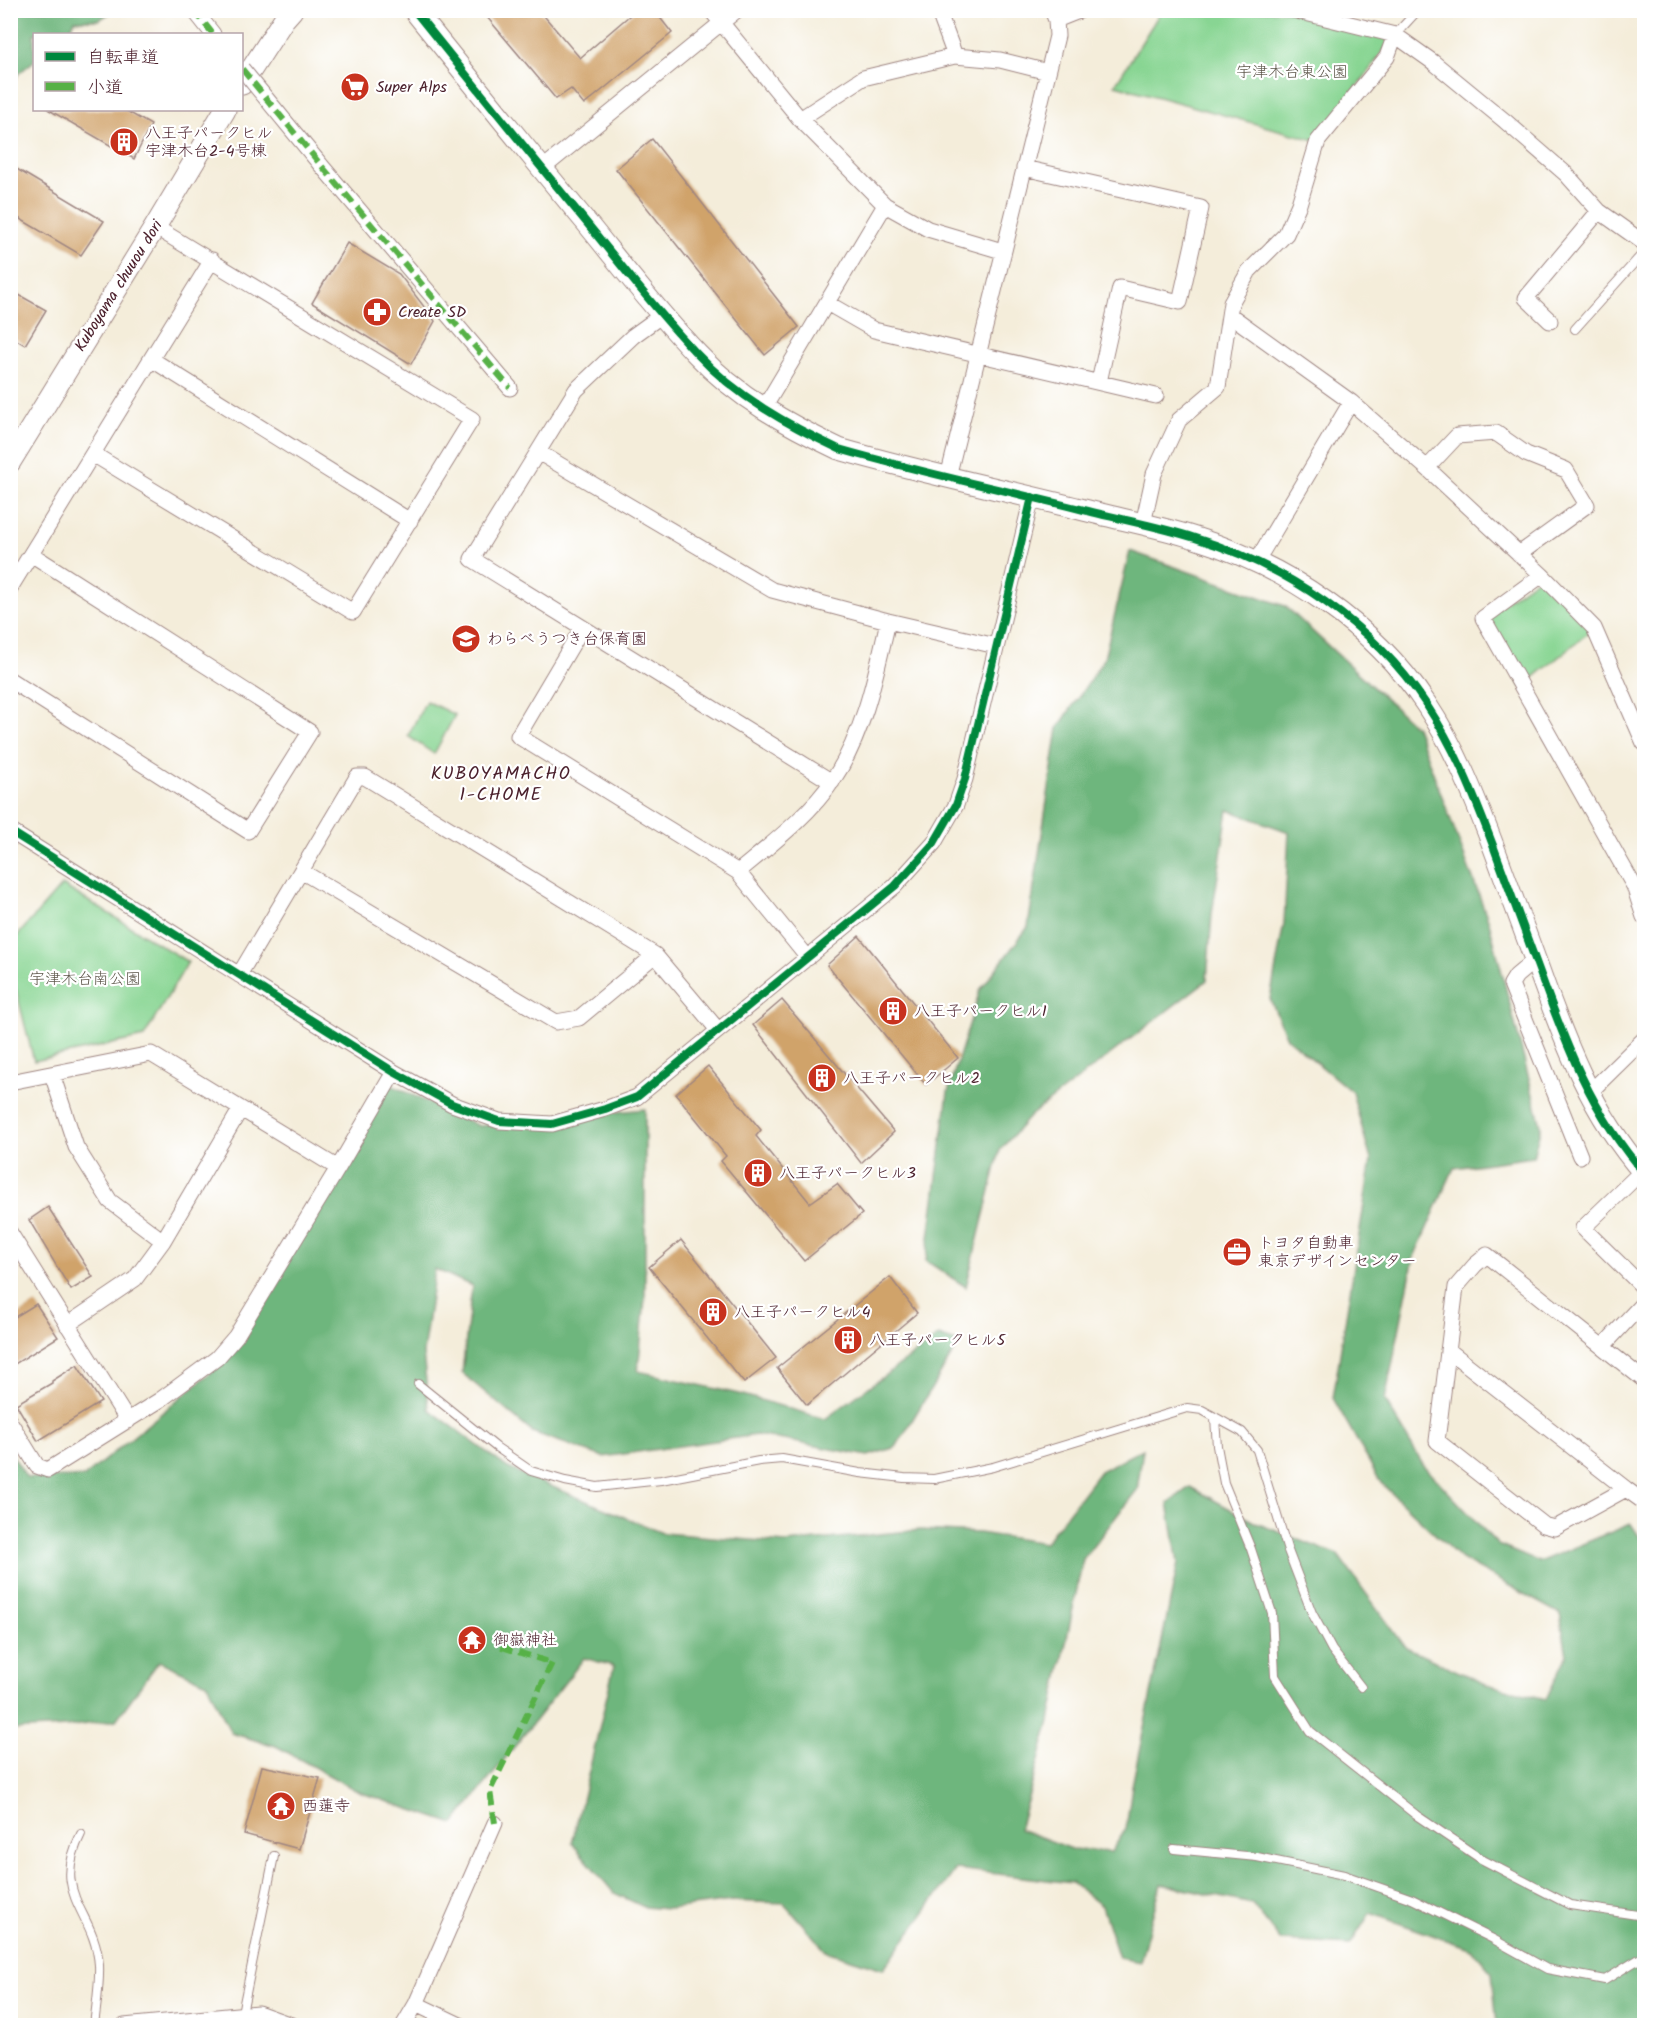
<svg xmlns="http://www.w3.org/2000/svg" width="1655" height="2036" viewBox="0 0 1655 2036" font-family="Kalam,'Klee One',sans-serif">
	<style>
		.green { fill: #88d593; stroke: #697a5f; stroke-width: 1.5 }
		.forest { fill: #6eb67d; stroke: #5c6a54; stroke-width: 1.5 }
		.building { fill: #d0a36b }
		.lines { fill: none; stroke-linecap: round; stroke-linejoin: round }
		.lane-casing { stroke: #9f8682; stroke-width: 10 }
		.street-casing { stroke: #9f8682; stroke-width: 17 }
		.secondary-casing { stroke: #9f8682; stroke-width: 23 }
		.lane { stroke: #fff; stroke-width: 8 }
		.street { stroke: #fff; stroke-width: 15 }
		.secondary { stroke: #fff; stroke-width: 21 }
		.street-bridge-casing { stroke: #9f8682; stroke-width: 17; stroke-linecap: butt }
		.street-bridge { stroke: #fff; stroke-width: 15 }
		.quiet { stroke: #57b146; stroke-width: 6; stroke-dasharray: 12 6; stroke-linecap: butt }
		.cycleway-casing { stroke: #fff; stroke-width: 11 }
		.cycleway { stroke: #00873e; stroke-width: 8 }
		.labels { text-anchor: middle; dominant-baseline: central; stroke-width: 4.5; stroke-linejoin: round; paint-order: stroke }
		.park-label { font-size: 16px; fill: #5d564a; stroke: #fff }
		.poi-label { font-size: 16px; fill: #4a1f2b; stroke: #fff; text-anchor: start }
		.street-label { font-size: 16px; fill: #4a1f2b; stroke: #fff }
		.neighbourhood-label { font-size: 18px; letter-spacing: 1.5px; fill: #4a1f2b; stroke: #fff }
	</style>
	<rect width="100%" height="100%" fill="#fff"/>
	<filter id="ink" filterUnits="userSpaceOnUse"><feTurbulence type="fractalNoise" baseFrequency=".0167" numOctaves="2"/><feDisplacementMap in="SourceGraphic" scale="12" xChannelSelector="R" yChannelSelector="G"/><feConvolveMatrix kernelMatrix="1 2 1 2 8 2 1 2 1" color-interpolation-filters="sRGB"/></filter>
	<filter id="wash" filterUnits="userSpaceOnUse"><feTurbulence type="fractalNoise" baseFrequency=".008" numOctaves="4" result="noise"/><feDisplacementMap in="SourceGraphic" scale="24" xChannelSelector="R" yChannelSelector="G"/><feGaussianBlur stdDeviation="1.35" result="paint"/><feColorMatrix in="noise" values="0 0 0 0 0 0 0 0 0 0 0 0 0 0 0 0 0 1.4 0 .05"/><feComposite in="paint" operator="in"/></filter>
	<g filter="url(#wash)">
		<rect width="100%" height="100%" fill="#f4edda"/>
		<path class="green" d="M1161,11H1287L1395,35L1318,141L1115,85Z
			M1542,575L1594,628L1522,687L1483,618Z
			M426,701L455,715L434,754L408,736Z
			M62,885L188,962L144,1037L34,1061L11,970V943Z"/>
		<path class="forest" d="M11,10H113V11L99,20H75L68,34H34V61L18,74L11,89Z
			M1130,551L1285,606L1416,727L1489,922L1541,1126L1533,1157L1454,1168L1414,1257L1385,1400L1423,1465L1498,1545L1539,1562L1631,1524L1644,1543V2025H1497L1492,1973L1472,1949L1370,1913L1350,1945L1281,1941L1252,1904L1161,1884L1140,1962L1119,1958L1102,1906L1072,1883L956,1869L883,1969L826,1951L784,1903L732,1901L668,1909L644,1907L614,1893L572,1843L614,1666L584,1658L454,1824L359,1792L276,1746L231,1733L207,1683L159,1661L116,1720L66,1727L11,1730L10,1451L27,1478L84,1477L232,1355L391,1085L479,1126L645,1109V1298L638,1371L743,1395L825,1419L939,1336L959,1343L896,1447L868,1456L757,1435L603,1457L532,1432L462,1373L472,1286L435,1269L423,1353L429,1409L508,1468L662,1533L786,1543L921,1530L979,1533L1045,1543L1100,1471L1143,1449L1137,1490L1083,1559L1050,1721L1019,1829L1072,1849L1111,1852L1126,1829L1132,1786L1178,1563L1168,1503L1190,1487L1256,1523L1338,1555L1406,1648L1486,1684L1546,1699L1567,1655L1560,1614L1461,1559L1381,1483L1333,1398L1371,1160L1352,1092L1287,1038L1270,999L1284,923L1289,832L1228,810L1212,914L1207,980L1030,1116L1000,1150L966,1287L926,1261L948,1092L980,990L1028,927L1058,728L1104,659Z"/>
		<g id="blocks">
			<path class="building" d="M481,10H539L580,58L636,10H654L672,33L584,105L571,89L556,99Z
				M49,110H125L151,125L134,159Z
				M652,139L799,327L765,355L616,169Z
				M10,165L104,221L81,255L10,213Z
				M347,243L399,274L435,321L411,364L312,303Z
				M10,290L46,310L25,345L10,336Z
				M859,936L958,1058L926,1085L827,965Z
				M782,1000L894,1132L861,1163L753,1025Z
				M708,1066L761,1130L756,1136L810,1203L837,1184L862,1214L804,1261L721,1161L726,1156L676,1094Z
				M48,1207L93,1277L71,1290L29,1220Z
				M681,1240L776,1358L744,1383L649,1267Z
				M890,1277L917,1313L807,1405L777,1368Z
				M36,1304L58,1337L10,1367V1320Z
				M77,1365L101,1402L38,1441L16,1404L52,1383V1381Z
				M468,1629L484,1634L474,1652L461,1646Z
				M262,1766L320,1778L299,1849L244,1834Z"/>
		</g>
	</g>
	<g filter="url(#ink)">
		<use href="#blocks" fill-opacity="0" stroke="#9f8682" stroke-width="1.5"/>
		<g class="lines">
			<g class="lane-casing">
				<path id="lane" d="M1395,35L1418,10
					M1575,329L1644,252
					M418,1384L496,1447L531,1471L565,1481L597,1487L661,1480L759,1461L782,1459L860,1473L904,1478L934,1479L993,1467L1187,1408L1202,1410L1242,1432L1257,1450L1287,1548L1312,1613L1332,1650L1361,1687
					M1215,1419L1217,1446L1224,1483L1251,1549L1272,1613L1275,1676L1310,1731L1416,1815L1481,1859L1570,1905L1644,1916
					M81,1834C50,1896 95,1910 99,1965C100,1985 96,2006 94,2026
					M1174,1849L1257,1857L1344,1875L1412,1899L1493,1939L1547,1969L1605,1980L1644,1956
					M242,2013L274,1856"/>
			</g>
			<g class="street-casing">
				<path id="street" d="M194,10L213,34
					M711,10L800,119L885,205L764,408
					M938,10L955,56
					M1293,10L1395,35L1433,62L1505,121L1566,174L1599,211L1644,243
					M1056,20L1081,10
					M800,119L863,78L955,56L1000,60L1048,72
					M320,164L510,388
					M1024,168L1201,208L1180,302L1120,288L1099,382
					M542,169L737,10
					M885,205L928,229L1002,251
					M827,303L874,330L1156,396
					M662,315L633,336L576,390L472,559L832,782
					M1230,315L1351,402L1427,468L1542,575L1594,628L1644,743
					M1550,321L1526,298L1599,211
					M151,359L410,521
					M538,452L772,590L888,621L996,646
					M93,454L353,612L472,419L155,227
					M1427,468L1457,436L1496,433L1526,454L1566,470L1587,505L1519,554
					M948,477L1057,36L1056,20L1052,10
					M1143,524L1154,474L1179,420L1218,387L1231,303L1249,271L1286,234L1299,204L1318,141L1387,57L1395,35
					M1256,562L1351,402
					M1542,575L1483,618L1634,886L1644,917
					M10,588L212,260
					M582,628L518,736L738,872L808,958
					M10,680L248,831L310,732L31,554
					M10,831L394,1072L452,1104L499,1121L552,1124L605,1109L637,1097L895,886L934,843L956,805L965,779L1032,497
					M301,871L556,1022L579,1018L655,955
					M738,872C769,846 811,814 833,780C864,734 876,674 888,621
					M1535,960L1516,976L1511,984L1580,1156
					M239,975L357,777H365L655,955L718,1030
					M52,1074L76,1147L110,1201L163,1241
					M10,1082L151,1054L338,1168
					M1589,1093L1644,1039
					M1642,1171L1583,1228L1644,1288
					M10,1233L128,1421
					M67,1325L135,1279L163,1241L240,1110
					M1603,1346L1644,1302
					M1448,1350L1626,1489
					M1644,1380L1487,1255L1475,1265L1456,1287L1437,1441L1544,1525L1555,1528L1626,1489L1644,1502
					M10,1422L37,1466L48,1470L160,1400L217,1358L236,1336L338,1168L394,1072
					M416,2004L495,1823
					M124,2026L258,2013L294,2026
					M403,2026L416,2004L462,2026"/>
			</g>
			<g class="secondary-casing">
				<path id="secondary" d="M414,10C471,81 528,152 586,222C622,266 657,312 697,354C736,396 788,425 839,449C919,472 1000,489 1080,509C1118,519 1158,526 1195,538C1286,566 1373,624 1426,704C1456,749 1475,798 1494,848C1509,889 1524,929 1539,970C1565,1043 1592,1114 1644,1173
					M242,84L284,19L292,10
					M10,462L155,227L225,110"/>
			</g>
			<use href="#lane" class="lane"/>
			<use href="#street" class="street"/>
			<use href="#secondary" class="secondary"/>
			<g class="street-bridge-casing">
				<path id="street-bridge" d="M242,69L320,164"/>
			</g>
			<use href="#street-bridge" class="street-bridge"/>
			<path class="quiet" d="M194,10L213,34
				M242,69L320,164L510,388
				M495,1823L490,1791L552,1663L496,1645"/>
			<g class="cycleway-casing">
				<path id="cycleway" d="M414,10C471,81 528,152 586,222C622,266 657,312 697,354C736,396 788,425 839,449C919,472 1000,489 1080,509C1118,519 1158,526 1195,538C1286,566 1373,624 1426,704C1456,749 1475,798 1494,848C1509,889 1524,929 1539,970C1565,1043 1592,1114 1644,1173
					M10,831L394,1072L452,1104L499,1121L552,1124L605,1109L637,1097L895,886L934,843L956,805L965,779L1032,497"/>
			</g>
			<use href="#cycleway" class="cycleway"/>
		</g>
	</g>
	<defs>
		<g id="supermarket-disc" transform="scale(1.5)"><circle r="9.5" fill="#c8321e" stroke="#fff"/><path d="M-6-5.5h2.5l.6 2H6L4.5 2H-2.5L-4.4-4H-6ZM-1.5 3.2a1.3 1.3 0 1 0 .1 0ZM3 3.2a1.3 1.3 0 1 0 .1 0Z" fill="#fff"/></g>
		<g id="building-disc" transform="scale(1.5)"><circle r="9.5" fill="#c8321e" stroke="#fff"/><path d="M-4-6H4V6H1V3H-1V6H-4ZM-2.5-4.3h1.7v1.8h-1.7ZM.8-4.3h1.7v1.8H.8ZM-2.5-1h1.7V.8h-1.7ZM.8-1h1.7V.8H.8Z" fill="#fff"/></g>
		<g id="pharmacy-disc" transform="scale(1.5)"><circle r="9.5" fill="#c8321e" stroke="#fff"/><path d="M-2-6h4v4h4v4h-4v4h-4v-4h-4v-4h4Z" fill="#fff"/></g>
		<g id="school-disc" transform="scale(1.5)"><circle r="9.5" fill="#c8321e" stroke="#fff"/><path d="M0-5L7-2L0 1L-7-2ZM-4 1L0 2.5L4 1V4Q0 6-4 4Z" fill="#fff"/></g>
		<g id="office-disc" transform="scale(1.5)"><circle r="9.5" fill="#c8321e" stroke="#fff"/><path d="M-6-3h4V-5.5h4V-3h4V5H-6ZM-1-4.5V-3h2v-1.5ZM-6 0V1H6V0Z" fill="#fff"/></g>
		<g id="temple-disc" transform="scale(1.5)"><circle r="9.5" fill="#c8321e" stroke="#fff"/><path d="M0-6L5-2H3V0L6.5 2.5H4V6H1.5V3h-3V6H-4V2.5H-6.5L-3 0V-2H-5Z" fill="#fff"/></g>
	</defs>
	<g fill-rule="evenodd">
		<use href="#supermarket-disc" x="355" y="87"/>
		<use href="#building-disc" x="124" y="142"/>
		<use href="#pharmacy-disc" x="377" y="312"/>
		<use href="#school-disc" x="466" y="639"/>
		<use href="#building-disc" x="893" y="1011"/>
		<use href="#building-disc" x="822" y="1078"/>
		<use href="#building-disc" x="758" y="1173"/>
		<use href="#office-disc" x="1237" y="1252"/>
		<use href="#building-disc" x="713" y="1312"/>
		<use href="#building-disc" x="848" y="1340"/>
		<use href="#temple-disc" x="472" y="1640"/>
		<use href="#temple-disc" x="281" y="1806"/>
	</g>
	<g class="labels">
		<g class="park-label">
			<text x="1292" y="72">宇津木台東公園</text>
			<text x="85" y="979">宇津木台南公園</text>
		</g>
		<g class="poi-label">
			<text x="376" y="87">Super Alps</text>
			<text x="145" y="133">八王子パークヒル<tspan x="145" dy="18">宇津木台2-4号棟</tspan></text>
			<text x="398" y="312">Create SD</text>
			<text x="487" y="639">わらべうつき台保育園</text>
			<text x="914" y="1011">八王子パークヒル1</text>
			<text x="843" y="1078">八王子パークヒル2</text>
			<text x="779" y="1173">八王子パークヒル3</text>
			<text x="1258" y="1243">トヨタ自動車<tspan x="1258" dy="18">東京デザインセンター</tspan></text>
			<text x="734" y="1312">八王子パークヒル4</text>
			<text x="869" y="1340">八王子パークヒル5</text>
			<text x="493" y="1640">御嶽神社</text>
			<text x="302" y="1806">西蓮寺</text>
		</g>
		<g class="street-label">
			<text transform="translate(119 286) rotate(-58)">Kuboyama chuuou dori</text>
		</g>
		<g class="neighbourhood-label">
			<text x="501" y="774">KUBOYAMACHO<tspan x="501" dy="21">1-CHOME</tspan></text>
		</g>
	</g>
	<rect width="1655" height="2036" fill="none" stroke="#fff" stroke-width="36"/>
	<rect x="33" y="33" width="210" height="78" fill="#ffffff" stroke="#b7a5aa" stroke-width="1.5"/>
	<rect x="45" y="52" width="30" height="9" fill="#00873e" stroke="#b7a5aa" stroke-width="1.5"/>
	<text x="87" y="63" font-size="18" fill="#4a1f2b">自転車道</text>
	<rect x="45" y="82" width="30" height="9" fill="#57b146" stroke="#b7a5aa" stroke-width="1.5"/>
	<text x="87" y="93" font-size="18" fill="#4a1f2b">小道</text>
</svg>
